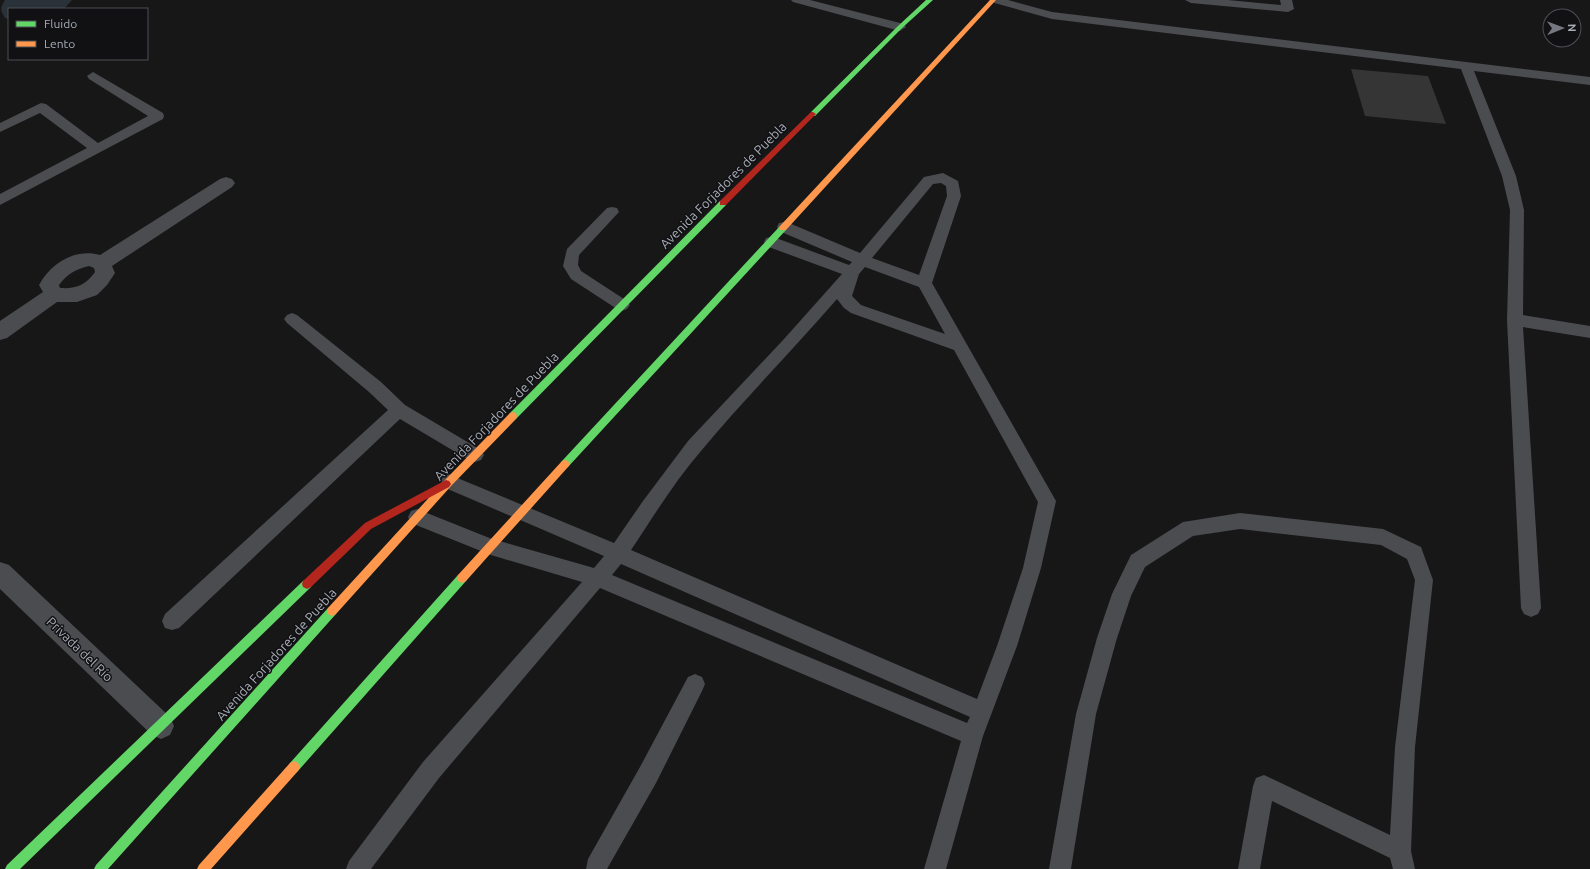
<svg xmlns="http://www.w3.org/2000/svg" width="1590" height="869" viewBox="0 0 1590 869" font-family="Ubuntu,sans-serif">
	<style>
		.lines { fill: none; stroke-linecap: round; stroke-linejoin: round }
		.river { fill: #2a3239; fill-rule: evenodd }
		.building { fill: #353536 }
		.lane { fill: #4b4c50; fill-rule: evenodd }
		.street { fill: #4b4c50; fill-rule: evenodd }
		.fast { fill: #63d668; fill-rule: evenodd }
		.slow { fill: #ff974d; fill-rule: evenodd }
		.jam { fill: #b3261e; fill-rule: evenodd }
		.labels { text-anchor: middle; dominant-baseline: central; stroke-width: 3; stroke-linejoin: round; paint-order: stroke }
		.street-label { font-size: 13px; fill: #a8adb8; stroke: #111113 }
	</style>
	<rect width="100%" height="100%" fill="#171717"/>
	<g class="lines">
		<path class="river" d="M5,0H72L64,9H9V19L5,18C0,10 0,8 5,0Z"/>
	</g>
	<path class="building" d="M1351,69L1428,76L1446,124L1365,116Z"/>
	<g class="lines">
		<path class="lane" d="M791,0H810L904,24L906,27L900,31L793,2Z
			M989,0H1008L1052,12L1590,77V85L1474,71L1516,176L1524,210L1523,315L1590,326V338L1523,327L1541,608L1538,614L1531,617L1524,614L1521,608L1507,320L1510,210L1502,176L1461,69L1052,19L991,2Z
			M1185,0H1228L1281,5L1280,0H1292L1294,9L1288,12L1191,3Z
			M93,72L163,113L164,116L163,119L0,205V194L87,148L40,113L0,132V123L41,103L46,104L98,143L148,116L89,79L87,76Z
			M943,173L958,181L961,196L932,283L1056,501L1041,568L1017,646L983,736L946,869H924L961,741L600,588L439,778L371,869H346L349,861L423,762L582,582L491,555L411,523L408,517L411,511L417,509L492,539L594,568L604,556L443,487L440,482L443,477L449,474L455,477L614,543L643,501L688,441L784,339L842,274L766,246L764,242L766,238L771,237L776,238L849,265L852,262L779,231L777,227L779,223L784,222L789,223L860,253L924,177ZM941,183L946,186L947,196L919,275L872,258L933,184ZM865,267L919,287L945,334L861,305L852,296L859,274ZM837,299L844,308L851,313L954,350L1038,502L1023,568L997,646L977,699L631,550C653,517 675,481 701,451C744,399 793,350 837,299ZM621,564L970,717L967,723L612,575Z
			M612,207L617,208L619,212L579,255L578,265L581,271L627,301L630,305L627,309L622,311L617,309L571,279L563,266L567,249L607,208Z
			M292,313L297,315L381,382L405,405L481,450L484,455L481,460L475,462L469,460L400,419L179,628L172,630L165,628L162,621L165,614L388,410L369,392L287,323L284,319L287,315Z
			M1240,513L1383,529L1421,547L1433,580L1415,747L1411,851L1415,869H1393L1390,858L1272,801L1260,869H1238L1253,786L1256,778L1264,775L1390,835L1395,747L1415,580L1407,559L1381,545L1240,529L1193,536L1145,567L1131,596L1117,638L1096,714L1071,869H1049L1076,714L1097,638L1112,594L1131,555L1183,522Z
			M695,674L702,677L705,684L702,691L656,783L607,869H586L588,859L640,767L688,677Z"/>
		<path class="street" d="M226,177L232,179L235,183L232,187L112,266L115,273L107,285L97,295L77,302H57L7,338L0,340V321L43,292L39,285C51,263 75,248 100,255L220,179ZM89,266L94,268L95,272C86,285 76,289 60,288L59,285C67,274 76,269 89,266Z
			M0,562L9,565L170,717L174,726L170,735L161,739L152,735L0,589Z"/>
		<path class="fast" d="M926,0H933L902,28L815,116H811V112L898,26Z
			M723,200L726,201V205L516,419H510L509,416L510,413L720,201Z
			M783,225L786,226V230L568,467L565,468L562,467L560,464L562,461L780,226Z
			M462,573L466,575L467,578L466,581L298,771L294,773L290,771L288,767L290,763L458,575Z
			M307,579L311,581L312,584L311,587L20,869H5L7,865L303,581Z
			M332,606L336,608L337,611L336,614L108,869H94L96,865L328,608Z"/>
		<path class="slow" d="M990,0H996L786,230H780V226Z
			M513,412L516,413L517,416L516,419L452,485L336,614L332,616L328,614L327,611L328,608L446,479L510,413Z
			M565,460L568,461L570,464L568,467L466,581L462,583L458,581L457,578L458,575L562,461Z
			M294,761L298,763L300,767L298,771L211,869H197L199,865L290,763Z"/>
		<path class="jam" d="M811,112H813L816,114L726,205H720V201Z
			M446,480L449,481L451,484L449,487L371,529L311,587L307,589L303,587L302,584L303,581L365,523Z"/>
	</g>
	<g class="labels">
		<g class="street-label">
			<text transform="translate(723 185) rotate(-45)">Avenida Forjadores de Puebla</text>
			<text transform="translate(496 416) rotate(-46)">Avenida Forjadores de Puebla</text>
			<text transform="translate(80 649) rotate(44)">Privada del Río</text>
			<text transform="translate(276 654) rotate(-48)">Avenida Forjadores de Puebla</text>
		</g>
	</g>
	<rect x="8" y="8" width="140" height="52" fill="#111113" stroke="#4d4f55"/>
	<rect x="16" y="21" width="20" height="6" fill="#63d668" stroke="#4d4f55"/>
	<text x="44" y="28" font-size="12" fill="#a8adb8">Fluido</text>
	<rect x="16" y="41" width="20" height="6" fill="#ff974d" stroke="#4d4f55"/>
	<text x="44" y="48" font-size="12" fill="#a8adb8">Lento</text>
	<g transform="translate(1562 28) rotate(89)"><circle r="19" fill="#111113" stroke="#4d4f55"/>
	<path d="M0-3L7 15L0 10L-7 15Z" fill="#757880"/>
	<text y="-6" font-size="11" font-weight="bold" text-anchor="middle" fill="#a8adb8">N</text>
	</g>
</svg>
